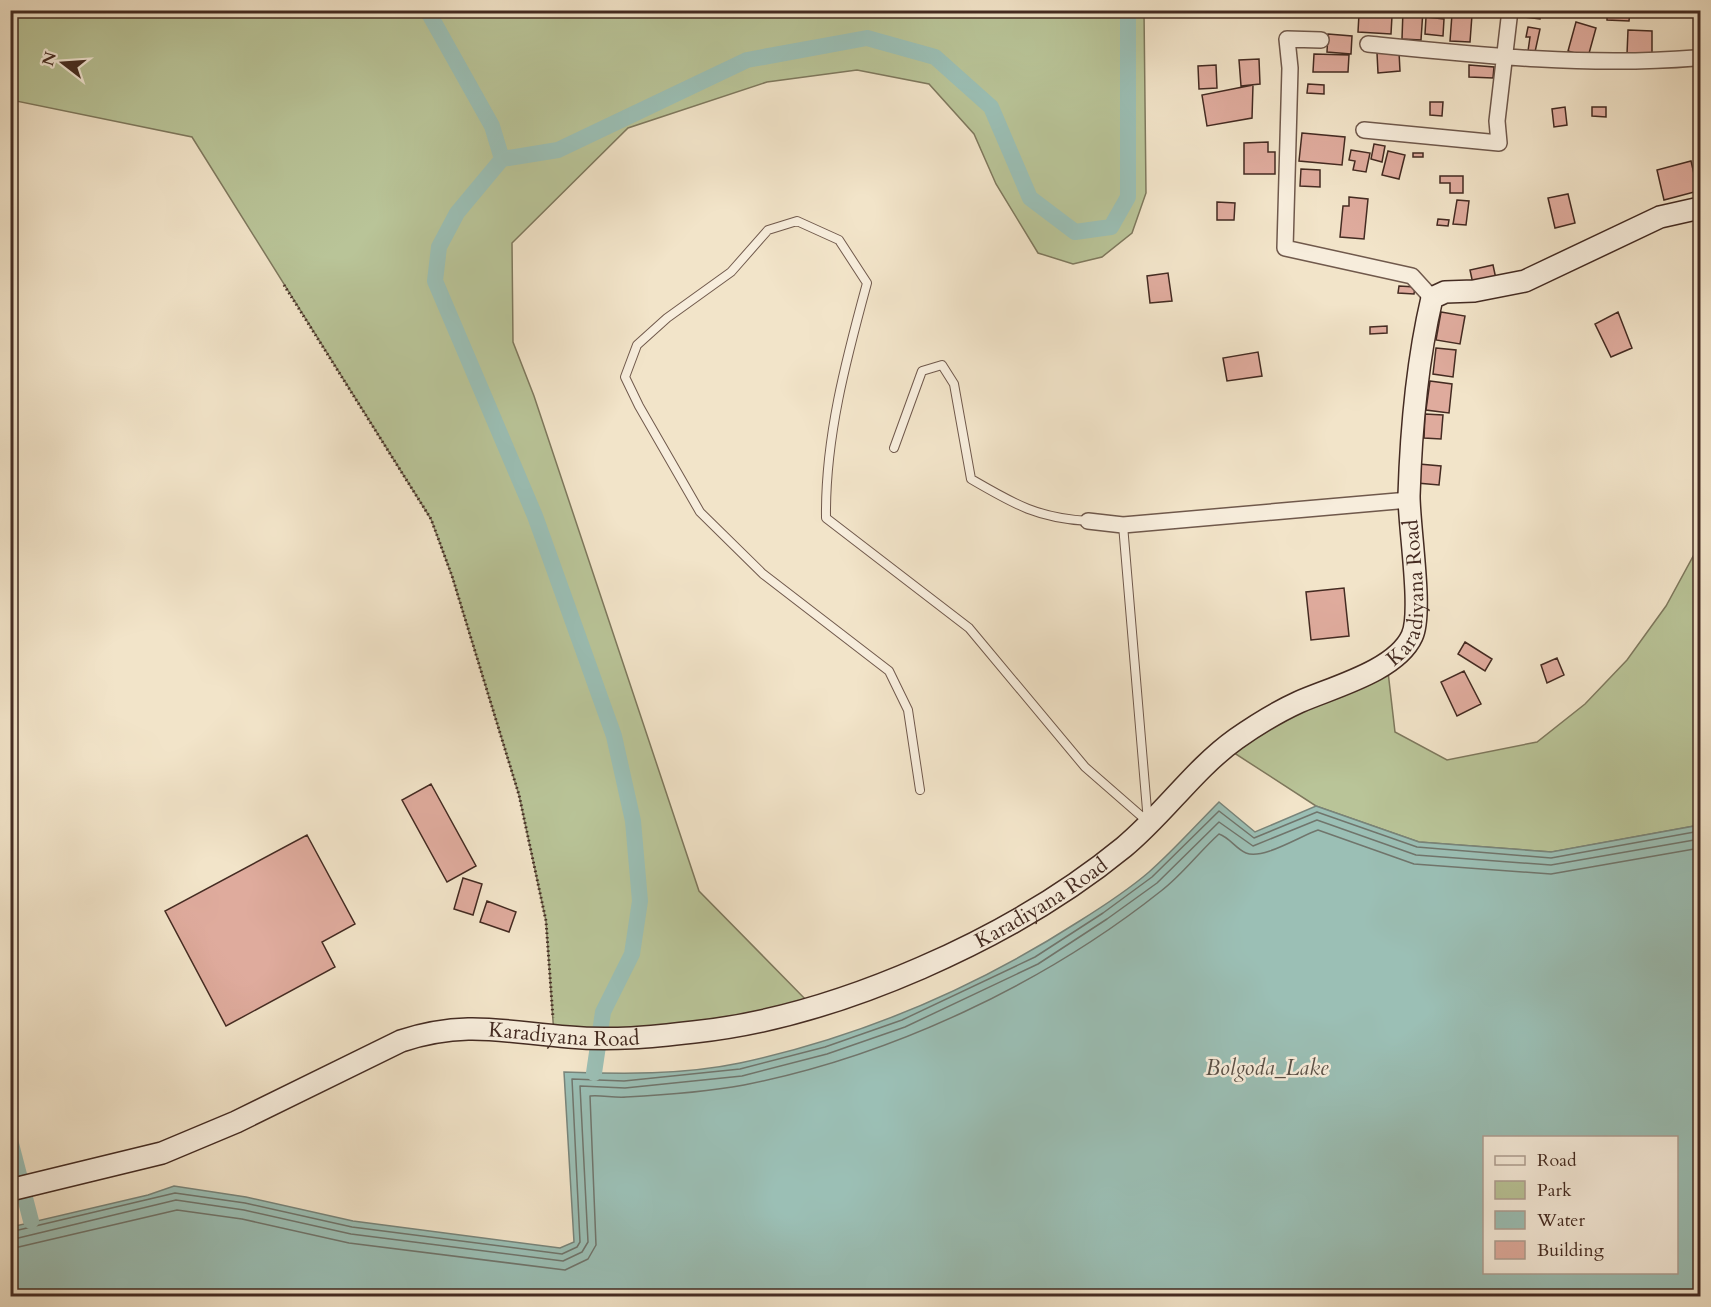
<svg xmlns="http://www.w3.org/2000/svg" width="1711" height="1307" viewBox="0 0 1711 1307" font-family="Cardo,serif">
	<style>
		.green { fill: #b9c498; stroke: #7e785d; stroke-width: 1.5 }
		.water { fill: #9bbfb5; stroke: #78847a; stroke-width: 1.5; fill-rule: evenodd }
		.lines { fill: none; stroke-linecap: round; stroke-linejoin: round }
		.shore { stroke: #70756c; stroke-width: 1.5 }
		.canal { stroke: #9bbfb5; stroke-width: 16 }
		.building { fill: #dfab9d; stroke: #442b22; stroke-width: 1.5 }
		.lane-casing { stroke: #70594c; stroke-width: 10 }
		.street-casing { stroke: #70594c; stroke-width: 18 }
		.secondary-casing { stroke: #442b22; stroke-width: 24 }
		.path { stroke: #442b22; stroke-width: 3; stroke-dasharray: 1.5 3; stroke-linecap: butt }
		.lane { stroke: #f7eddc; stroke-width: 8 }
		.street { stroke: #f7eddc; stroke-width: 15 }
		.secondary { stroke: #f7eddc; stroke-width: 21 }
		.labels { text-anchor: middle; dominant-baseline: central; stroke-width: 5; stroke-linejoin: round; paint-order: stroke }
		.street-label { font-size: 21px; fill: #442b22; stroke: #f7eddc }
		.water-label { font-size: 22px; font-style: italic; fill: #5a5047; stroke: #f7eddc }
	</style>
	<rect width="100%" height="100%" fill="#f2e4c9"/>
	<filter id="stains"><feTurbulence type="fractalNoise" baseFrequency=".00333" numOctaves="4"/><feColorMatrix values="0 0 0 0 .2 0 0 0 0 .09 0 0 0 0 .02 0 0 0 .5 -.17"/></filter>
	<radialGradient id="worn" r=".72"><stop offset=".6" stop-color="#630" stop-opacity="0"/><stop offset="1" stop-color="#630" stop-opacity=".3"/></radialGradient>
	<path class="green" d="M10,11H1144L1146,193L1132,233L1102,257L1073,264L1038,253L996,184L974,134L929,84L857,70L767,82L628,128L512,243L513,342L534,396L699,891L813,1007L733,1028L554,1035L546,921L519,795L452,576L431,519L192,137L11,100Z
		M1697,208H1700V825L1552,852L1419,842L1316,806L1225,747L1387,663L1395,732L1447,760L1537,742L1585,704L1627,660L1666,606L1697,549Z"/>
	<path class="water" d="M1219,802L1255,832L1316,806L1419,842L1551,852L1700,825V1296H11V1227L148,1195L174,1186L246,1197L353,1221L560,1248L574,1242L564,1072C622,1074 683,1075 740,1063C860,1037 975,988 1078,922C1102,907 1127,891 1149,872C1173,851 1196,825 1219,802ZM1484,1138H1676V1272H1484Z"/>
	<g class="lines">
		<path class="shore" d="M10,1232L175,1193L245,1203L352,1227L562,1254L577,1247L580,1242L572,1079L624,1081L740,1069L825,1047L902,1020L1035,957L1103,913L1152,877L1219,811L1254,838L1317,812L1417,847L1551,858L1700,831
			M10,1240L176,1200L244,1210L351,1234L563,1261L582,1252L588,1242L580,1086L625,1088L742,1076L827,1054L905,1027L1038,964L1107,919L1157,883L1219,822L1253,846L1317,820L1416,855L1551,865L1700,839
			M10,1249L177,1210L242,1219L349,1243L565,1270L588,1259L596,1245L590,1096C602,1095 614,1098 626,1097C665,1095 706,1092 744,1085C891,1056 1044,984 1161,891C1182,875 1199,852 1219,834C1229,837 1236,849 1246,853C1263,860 1300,836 1318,830L1414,864L1551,874L1700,848"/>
		<path class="canal" d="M427,10L492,126L502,159L457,213L439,247L435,281L535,516L614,736L633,821L640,901L632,954L603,1012L594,1073
			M502,159L558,150L747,60L867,38L935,57L991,107L1030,198L1075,232L1111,227L1128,197V10
			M10,1140L31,1221"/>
	</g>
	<path class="building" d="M1403,10H1423L1421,40L1402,39Z
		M1517,10H1541L1540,19L1516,16Z
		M1607,10H1630L1629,21L1607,20Z
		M1359,14L1392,16L1391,34L1358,32Z
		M1452,14L1472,15L1470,42L1450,41Z
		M1426,17L1444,19L1443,36L1425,34Z
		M1576,22L1596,28L1588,57L1568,51Z
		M1528,27L1540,29L1535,52L1528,51L1530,37H1526Z
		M1628,30L1652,31V55L1627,54Z
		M1328,34L1352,36L1351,54L1327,52Z
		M1399,52L1400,71L1378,73L1377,53Z
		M1314,54L1349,55L1348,72H1313Z
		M1259,59L1260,84L1241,86L1239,60Z
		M1216,65L1217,88L1199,89L1198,66Z
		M1469,65L1494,67L1493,78L1469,77Z
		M1308,84L1324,85V94L1307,93Z
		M1253,85L1252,118L1207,126L1202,95Z
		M1430,102H1443L1442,116L1430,115Z
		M1565,107L1567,125L1554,127L1552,109Z
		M1592,107H1606V117L1592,116Z
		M1302,133L1345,137L1342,165L1299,161Z
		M1268,142V152H1275V174H1244V143Z
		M1374,144L1385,146L1382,162L1371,159Z
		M1351,150L1370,153L1366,172L1353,170L1355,161L1349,160Z
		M1388,151L1405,155L1399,179L1382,175Z
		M1413,153H1423V157H1413Z
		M1691,161L1698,191L1664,200L1657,170Z
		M1301,169L1320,170V187L1300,186Z
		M1440,176H1463V193H1450V183H1440Z
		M1568,194L1575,223L1555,228L1548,198Z
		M1349,197L1368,199L1364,239L1340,237L1343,206H1349Z
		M1457,200L1469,201L1466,225L1453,224Z
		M1217,202L1235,203L1234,220H1217Z
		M1438,219L1449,220L1448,226L1437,225Z
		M1493,265L1496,279L1473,284L1470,270Z
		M1168,273L1172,301L1150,303L1147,276Z
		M1399,286L1415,287L1414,294L1398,293Z
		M1441,312L1465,316L1460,344L1436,340Z
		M1618,312L1632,348L1611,357L1595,324Z
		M1387,326V333L1370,334V327Z
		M1436,348L1456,350L1453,377L1433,374Z
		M1258,352L1262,376L1227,381L1223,358Z
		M1430,381L1452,384L1449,413L1426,410Z
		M1425,414L1443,415L1441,439L1424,438Z
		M1419,464L1441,466L1439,485L1417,483Z
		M1344,588L1349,636L1311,640L1306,592Z
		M1465,642L1492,659L1485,671L1458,654Z
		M1557,658L1564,675L1547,683L1541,665Z
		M1464,671L1481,704L1457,716L1441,682Z
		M431,784L476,866L447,882L402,800Z
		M307,835L355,924L322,942L335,967L226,1026L165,911Z
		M463,878L482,884L473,915L454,909Z
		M487,901L516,912L509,932L480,922Z"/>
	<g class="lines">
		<g class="lane-casing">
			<path id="lane" d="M894,448L922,371L942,365L954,384L971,479C1014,504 1037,518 1088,521
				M920,790L908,710L889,671L763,574L700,512L639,406L625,377L637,345L667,318L731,272L768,230L797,221L839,240L867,283C846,360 825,438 826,518L969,628L1085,767L1148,822L1123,525"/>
		</g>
		<g class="street-casing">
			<path id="street" d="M1321,40L1287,39L1290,68L1285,248L1412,276L1432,298
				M1368,44C1476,55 1586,67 1695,58
				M1364,130L1499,143L1497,121L1510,10
				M1088,521L1123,525L1409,500"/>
		</g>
		<g class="secondary-casing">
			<g id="secondary">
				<path id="s1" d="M10,1190L162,1153L236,1122L401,1041C466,1020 504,1032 569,1037C611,1041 652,1037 694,1032C837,1017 1013,938 1124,847C1164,814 1194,769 1236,739C1256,725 1277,712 1299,702C1333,687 1396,671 1412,636C1423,613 1409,527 1409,496C1411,430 1417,362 1432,298L1445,292L1474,291L1525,281L1660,217L1700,208"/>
			</g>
		</g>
		<path class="path" d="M284,285L431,519L452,576L519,795L546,921L553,1018"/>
		<use href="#lane" class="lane"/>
		<use href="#street" class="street"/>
		<use href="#secondary" class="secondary"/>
	</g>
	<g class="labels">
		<g class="street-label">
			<text stroke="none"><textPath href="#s1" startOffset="1593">Karadiyana Road</textPath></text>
			<text stroke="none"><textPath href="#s1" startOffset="1089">Karadiyana Road</textPath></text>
			<text stroke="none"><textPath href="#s1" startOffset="585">Karadiyana Road</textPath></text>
		</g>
		<g class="water-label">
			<text x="1267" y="1068">Bolgoda_Lake</text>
		</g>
	</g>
	<rect width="1711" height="1307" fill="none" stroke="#f2e4c9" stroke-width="36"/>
	<rect x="12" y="12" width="1687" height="1283" fill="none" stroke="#442b22" stroke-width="3"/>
	<rect x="18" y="18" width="1675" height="1271" fill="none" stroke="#442b22" stroke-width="1.5"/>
	<rect x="1483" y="1136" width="195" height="138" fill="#f7eddc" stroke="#af9f92" stroke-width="1.5"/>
	<rect x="1495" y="1156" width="30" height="9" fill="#f7eddc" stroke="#af9f92" stroke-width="1.5"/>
	<text x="1537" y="1166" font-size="18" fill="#442b22">Road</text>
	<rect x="1495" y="1181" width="30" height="18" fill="#b9c498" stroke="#af9f92" stroke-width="1.5"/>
	<text x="1537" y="1196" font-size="18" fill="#442b22">Park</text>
	<rect x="1495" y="1211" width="30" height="18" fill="#9bbfb5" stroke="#af9f92" stroke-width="1.5"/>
	<text x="1537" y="1226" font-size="18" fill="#442b22">Water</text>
	<rect x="1495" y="1241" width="30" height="18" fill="#dfab9d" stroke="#af9f92" stroke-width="1.5"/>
	<text x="1537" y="1256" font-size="18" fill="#442b22">Building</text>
	<g transform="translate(63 63) rotate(287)" stroke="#f7eddc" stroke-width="4.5" paint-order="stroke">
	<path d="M0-4.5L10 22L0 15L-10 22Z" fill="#442b22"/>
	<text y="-9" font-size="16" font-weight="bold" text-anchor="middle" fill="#442b22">N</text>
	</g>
	<rect width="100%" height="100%" filter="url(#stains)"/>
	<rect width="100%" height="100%" fill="url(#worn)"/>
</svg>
